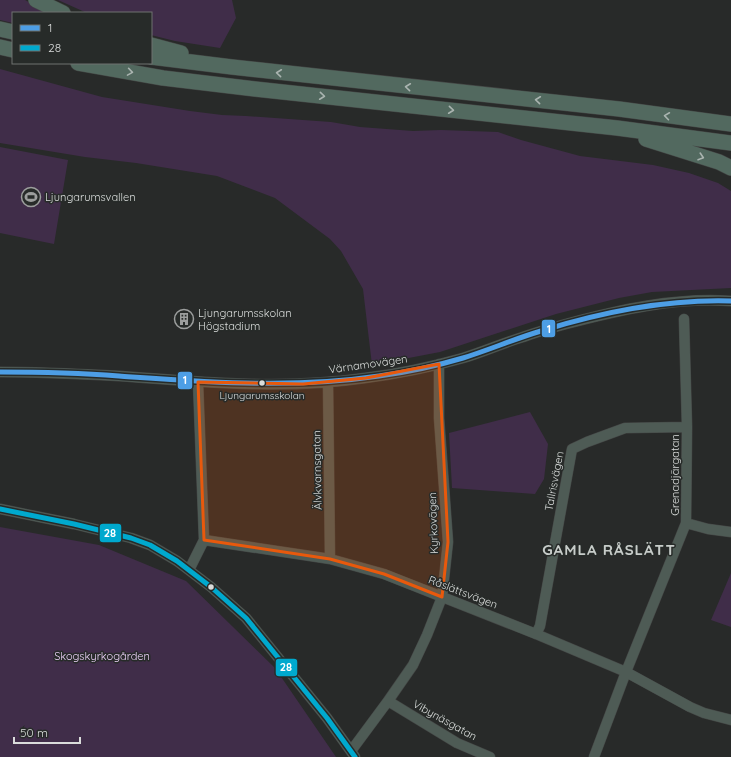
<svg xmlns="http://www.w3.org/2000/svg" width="731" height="757" viewBox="0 0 731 757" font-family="Quicksand,sans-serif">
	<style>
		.green { fill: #402d49 }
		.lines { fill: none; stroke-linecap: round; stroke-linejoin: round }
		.minor-casing { stroke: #444645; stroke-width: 11 }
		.highway-casing { stroke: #444645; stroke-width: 16 }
		.minor { stroke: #4e5b55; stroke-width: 10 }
		.highway { stroke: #52695f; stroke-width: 15 }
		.bus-1-casing { stroke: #272b29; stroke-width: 8 }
		.bus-2-casing { stroke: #272b29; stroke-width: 8 }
		.bus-1 { stroke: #4d9ee5; stroke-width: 5 }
		.bus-2 { stroke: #00a9ce; stroke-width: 5 }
		.oneway { stroke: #aab4b0 }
		.marked { fill: #e8590c; fill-opacity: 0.2; stroke: #e8590c; stroke-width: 3; stroke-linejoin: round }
		.bus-dot { fill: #dadcdb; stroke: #272b29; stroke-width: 1.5 }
		.labels { text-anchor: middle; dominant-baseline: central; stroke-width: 3; stroke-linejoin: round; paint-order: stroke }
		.bus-label { font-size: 10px; fill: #dadcdb; stroke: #272b29 }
		.poi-label { font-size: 11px; fill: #dadcdb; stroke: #272b29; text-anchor: start }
		.street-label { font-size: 11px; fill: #dadcdb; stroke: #272b29 }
		.park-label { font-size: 11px; fill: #ebd0f7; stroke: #272b29 }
		.district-label { font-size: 15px; font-weight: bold; letter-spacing: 1px; fill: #c7ccc9; stroke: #272b29 }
		.line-badge { stroke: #272b29; stroke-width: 1.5 }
		.badge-label { font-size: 11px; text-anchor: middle; font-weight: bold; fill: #fff }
	</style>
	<rect width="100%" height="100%" fill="#282a29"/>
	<path class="green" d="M0,0H25L49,13H13V23L0,20Z
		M58,0H232L236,18L220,48L175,41L151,35V13H87Z
		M0,69L102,97L190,111L222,115L246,116L331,122L360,127L413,131L441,130L498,132L521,140L580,156L653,165L689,173L718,183L731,191V288L652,292L619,298L556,314L440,352L372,365L363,289L341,251L330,239L275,198L217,176L136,163L85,157L0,143Z
		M0,147L68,160L54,244L0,233Z
		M530,412L548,444L544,479L535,494L452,488L449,433Z
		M0,527L99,545L186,581L275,668L336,757H0Z
		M731,573V627L711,620Z"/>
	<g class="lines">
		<g class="minor-casing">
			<path id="minor" d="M0,372C40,372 80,374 119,376C200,382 284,390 365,378C398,374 431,367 463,358C483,352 503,343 523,337C537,332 551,328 566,324C619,310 675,297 731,301
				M198,382L204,540
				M328,382L330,559
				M0,509L74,524L131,538L150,545L177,561L211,587L246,618L327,718L355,757
				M686,523L708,529L731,532
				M189,570L204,540L330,559L384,574L536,634L626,672L690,707L704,713L731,720
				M536,634L540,626L572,449L587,442L625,428L687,427
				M388,701L457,743L490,757
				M351,751L388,701L413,665L427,635L442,597L448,542L439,418V364
				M594,757L626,672L686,523L687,427L684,319"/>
		</g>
		<g class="highway-casing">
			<path id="highway" d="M36,0L63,13
				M0,29L13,32
				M151,45L181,53
				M0,47L13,50
				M151,57L232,67L619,109L731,124
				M78,63L163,78L255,89L617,128L731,143
				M646,139L719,162L731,168"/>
		</g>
		<use href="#minor" class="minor"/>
		<use href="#highway" class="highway"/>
		<g class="bus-1-casing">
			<path id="bus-1" d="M0,372C40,372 80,373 119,376C206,382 292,389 379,376C408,372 436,366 463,358C489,350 514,339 541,331C602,312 666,299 731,301"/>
		</g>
		<g class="bus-2-casing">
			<path id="bus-2" d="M0,509L74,524L131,538L150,545L177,561L211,587L246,618L327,718L355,757"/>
		</g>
		<use href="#bus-1" class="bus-1"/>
		<use href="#bus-2" class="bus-2"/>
	</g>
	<defs><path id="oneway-chevron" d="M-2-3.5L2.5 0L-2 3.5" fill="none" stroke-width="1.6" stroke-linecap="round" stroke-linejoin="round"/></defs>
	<g class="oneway">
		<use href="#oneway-chevron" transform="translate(130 72) rotate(9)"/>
		<use href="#oneway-chevron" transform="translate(279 73) rotate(-174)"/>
		<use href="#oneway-chevron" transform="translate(408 87) rotate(-174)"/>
		<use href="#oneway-chevron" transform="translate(322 96) rotate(6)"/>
		<use href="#oneway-chevron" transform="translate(538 100) rotate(-174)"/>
		<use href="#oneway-chevron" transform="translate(451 110) rotate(6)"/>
		<use href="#oneway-chevron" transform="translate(667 116) rotate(-172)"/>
		<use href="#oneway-chevron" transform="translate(701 157) rotate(18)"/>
	</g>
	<path class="marked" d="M439,364L448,542L442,597L384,574L330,559L204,540L198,382L303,384L366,378Z"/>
	<defs>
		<g id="stadium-ring" transform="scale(1)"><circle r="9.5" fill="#272b29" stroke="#9c9e9d" stroke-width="1.5"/><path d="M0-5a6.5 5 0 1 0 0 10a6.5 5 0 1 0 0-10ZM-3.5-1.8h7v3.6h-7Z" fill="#9c9e9d"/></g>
		<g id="building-ring" transform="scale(1)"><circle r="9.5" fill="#272b29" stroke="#9c9e9d" stroke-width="1.5"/><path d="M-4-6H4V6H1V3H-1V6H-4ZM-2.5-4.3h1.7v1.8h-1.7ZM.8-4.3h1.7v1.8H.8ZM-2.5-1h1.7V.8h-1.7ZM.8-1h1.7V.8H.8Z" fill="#9c9e9d"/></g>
	</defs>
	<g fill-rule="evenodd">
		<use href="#stadium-ring" x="31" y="197"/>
		<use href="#building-ring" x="184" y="319"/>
	</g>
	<g class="bus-dot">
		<circle cx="262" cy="383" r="3.5"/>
		<circle cx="211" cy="587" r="3.5"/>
	</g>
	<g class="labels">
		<g class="bus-label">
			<text x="262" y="395">Ljungarumsskolan</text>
		</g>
		<g class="poi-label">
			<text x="45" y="197">Ljungarumsvallen</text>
			<text x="198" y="313">Ljungarumsskolan<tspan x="198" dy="13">Högstadium</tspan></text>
		</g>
		<g class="street-label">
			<text transform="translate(368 364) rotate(-8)">Värnamovägen</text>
			<text transform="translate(317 470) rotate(-91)">Älvkvarnsgatan</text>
			<text transform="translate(675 475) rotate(-90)">Grenadjärgatan</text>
			<text transform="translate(554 481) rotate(-79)">Tallrisvägen</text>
			<text transform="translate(433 523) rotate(-92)">Kyrkovägen</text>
			<text transform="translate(463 592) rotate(21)">Råslättsvägen</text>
			<text transform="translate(445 720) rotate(29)">Vibynäsgatan</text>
		</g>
		<g class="park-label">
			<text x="102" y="656">Skogskyrkogården</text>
		</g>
		<g class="district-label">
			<text x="609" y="549">GAMLA RÅSLÄTT</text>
		</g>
	</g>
	<g class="line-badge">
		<rect x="541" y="319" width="15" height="19" rx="4" fill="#4d9ee5"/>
		<rect x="177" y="371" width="16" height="19" rx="4" fill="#4d9ee5"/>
		<rect x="99" y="523" width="23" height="20" rx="4" fill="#00a9ce"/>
		<rect x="275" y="658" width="23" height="19" rx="4" fill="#00a9ce"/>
	</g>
	<g class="badge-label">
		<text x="549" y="333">1</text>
		<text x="185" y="384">1</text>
		<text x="110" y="537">28</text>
		<text x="286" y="671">28</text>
	</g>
	<rect x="12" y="12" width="140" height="52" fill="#272b29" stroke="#6f7270"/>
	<rect x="20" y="25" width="20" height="6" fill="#4d9ee5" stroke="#6f7270"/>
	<text x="48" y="32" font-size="12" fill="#dadcdb">1</text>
	<rect x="20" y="45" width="20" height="6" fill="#00a9ce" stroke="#6f7270"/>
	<text x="48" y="52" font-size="12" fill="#dadcdb">28</text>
	<path d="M14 737v6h66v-6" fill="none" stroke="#dadcdb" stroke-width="2"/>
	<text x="20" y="737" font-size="12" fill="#dadcdb" stroke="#272b29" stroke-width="3" paint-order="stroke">50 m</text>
</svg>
